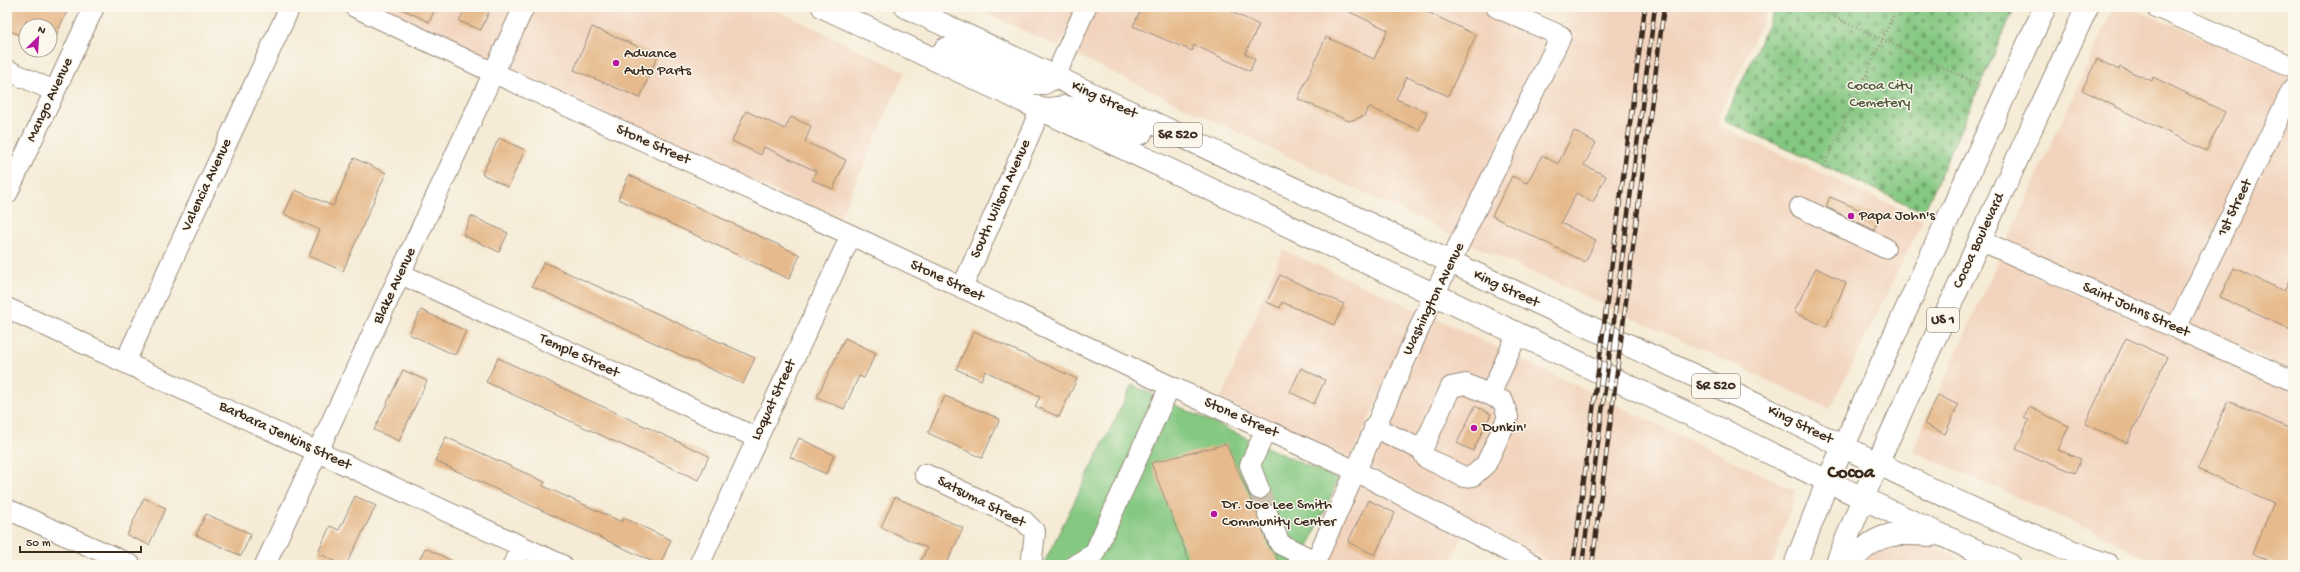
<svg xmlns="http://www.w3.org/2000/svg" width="2300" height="572" viewBox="0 0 2300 572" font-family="'Gochi Hand',sans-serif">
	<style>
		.built { fill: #f2d4be }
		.green { fill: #84c881; stroke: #607950 }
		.cemetery { fill: url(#cemetery-stones); stroke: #607950 }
		.building { fill: #e6ba8c }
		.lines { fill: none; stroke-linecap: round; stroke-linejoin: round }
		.minor-tunnel { stroke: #d0c4b1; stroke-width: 20; stroke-dasharray: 20 10; stroke-linecap: butt }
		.minor-casing { stroke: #988a7a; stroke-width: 22 }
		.major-casing { stroke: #988a7a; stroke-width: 24 }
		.path { stroke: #988a7a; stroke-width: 2.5; stroke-dasharray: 1 3; stroke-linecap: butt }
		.minor { stroke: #fff; stroke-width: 20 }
		.major { stroke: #fff; stroke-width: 22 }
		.rail-casing { stroke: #3b2a1e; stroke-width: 4.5 }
		.rail { stroke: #fbf7ec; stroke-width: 3; stroke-dasharray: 9; stroke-linecap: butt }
		.poi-dot { fill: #b5179e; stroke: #fbf7ec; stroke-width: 1.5 }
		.labels { text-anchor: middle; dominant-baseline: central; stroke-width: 3; stroke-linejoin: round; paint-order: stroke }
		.shield { fill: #fbf7ec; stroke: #75685c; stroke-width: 1 }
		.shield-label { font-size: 14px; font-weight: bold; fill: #3b2a1e }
		.poi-label { font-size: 15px; fill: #3b2a1e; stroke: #fbf7ec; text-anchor: start }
		.park-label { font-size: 15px; fill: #51593c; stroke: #fbf7ec }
		.street-label { font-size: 15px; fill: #3b2a1e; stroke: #fbf7ec }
		.district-label { font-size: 19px; font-weight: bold; fill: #3b2a1e; stroke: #fbf7ec }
	</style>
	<defs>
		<pattern id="cemetery-stones" width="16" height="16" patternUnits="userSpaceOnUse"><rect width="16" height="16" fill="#84c881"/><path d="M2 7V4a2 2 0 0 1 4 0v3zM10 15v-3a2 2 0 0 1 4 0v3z" fill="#6da369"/></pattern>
	</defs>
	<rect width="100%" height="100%" fill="#fbf7ec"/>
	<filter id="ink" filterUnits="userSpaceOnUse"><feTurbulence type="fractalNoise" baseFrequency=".025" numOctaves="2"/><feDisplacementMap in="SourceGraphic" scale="8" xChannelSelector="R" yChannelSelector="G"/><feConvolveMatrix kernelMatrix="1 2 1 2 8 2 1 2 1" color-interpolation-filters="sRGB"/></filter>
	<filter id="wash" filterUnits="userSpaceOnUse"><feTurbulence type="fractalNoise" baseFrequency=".012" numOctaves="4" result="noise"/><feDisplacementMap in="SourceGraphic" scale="16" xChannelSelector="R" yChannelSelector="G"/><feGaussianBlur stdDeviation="0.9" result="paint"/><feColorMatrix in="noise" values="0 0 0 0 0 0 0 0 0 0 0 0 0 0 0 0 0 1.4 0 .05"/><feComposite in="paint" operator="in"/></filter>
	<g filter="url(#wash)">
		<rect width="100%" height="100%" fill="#f5ebd6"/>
		<path class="built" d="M377,7H515L489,61Z
			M533,7H771L905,72L839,220L504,68Z
			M973,7H1077L1059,47Z
			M1096,7H1474L1549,41L1454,236L1074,54Z
			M1520,7H1769L1718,117L1719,126L1923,220L1830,409L1469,243L1572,31Z
			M2114,7H2132L2290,76L2173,316L2007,241Z
			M2293,107V369L2292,371L2188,323Z
			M1283,250L1418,310L1351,458L1221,399Z
			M1999,259L2293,392V565H2159L2094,531L1912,451Z
			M1433,317L1796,491L1772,565H1555L1366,465Z
			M1358,482L1462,537L1451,565H1323Z
			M1929,544L1973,565H1859L1881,546Z"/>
		<path class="green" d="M1132,385L1338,480L1300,565H1043Z"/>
		<path class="cemetery" d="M1776,7H2015L1924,212L1724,120Z"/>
		<g id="blocks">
			<path class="building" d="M7,7H69L56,35L50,32V26H36L26,21V38L7,29Z
				M398,7H436L429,22Z
				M466,7H491L481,30L459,21Z
				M1142,7H1235L1232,12L1259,25L1245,54L1255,59L1250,71L1194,45L1192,51L1133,26Z
				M1339,7H1417L1476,35L1448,96L1407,77L1396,99L1427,112L1419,130L1369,107L1364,116L1349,121L1298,99L1326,37L1374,59L1388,30Z
				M592,27L658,55L640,98L574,70Z
				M2097,59L2119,70L2120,67L2152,81L2153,77L2225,112L2206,151L2082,90Z
				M746,111L785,129L791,117L811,126L805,142L846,160L833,189L812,180L816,171L764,147L761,155L732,141Z
				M1574,131L1596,143L1584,165L1606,176L1593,202L1576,193L1561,223L1596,240L1585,262L1492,216L1512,176L1527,183L1542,155L1558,164Z
				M499,138L525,150L508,187L482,174Z
				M354,158L386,173L343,271L309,256L320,230L284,214L295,190L333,206Z
				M629,175L800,255L789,279L618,199Z
				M1830,197L1879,218L1874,230L1826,207Z
				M471,216L508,233L499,252L463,235Z
				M544,262L755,358L743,384L532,286Z
				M1816,268L1846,283L1826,327L1794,312Z
				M2234,268L2284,291L2293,272V331L2220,297Z
				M1280,275L1344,304L1334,325L1282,302L1280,308L1267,302Z
				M421,310L466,331L455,355L409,334Z
				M974,331L1077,379L1059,417L1035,406L1040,397L985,371L981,380L956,369Z
				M845,338L876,353L864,378L859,376L844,409L817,397Z
				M2126,338L2167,357L2127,443L2085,424Z
				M498,358L709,456L698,480L486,382Z
				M1301,368L1325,380L1314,404L1290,392Z
				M403,370L427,381L399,441L374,430Z
				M1938,395L1958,405L1945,434L1924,424Z
				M945,396L1000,419L982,458L928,433Z
				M2228,401L2293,430V565H2279L2252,553L2274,503L2198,469Z
				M1475,406L1491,414L1473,451L1457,443Z
				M2029,407L2069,426L2058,450L2081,459L2075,473L2044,460L2043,462L2016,449L2029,420L2024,418Z
				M446,437L545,482L543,486L622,522L624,518L671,540L660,565L435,461Z
				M799,438L834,455L826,474L790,457Z
				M1226,444L1257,513L1269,548L1275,554L1280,565H1191L1151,463Z
				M355,496L376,506L346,565H343L318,553L330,526L339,530Z
				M895,497L963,528L946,565H919L927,548L881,527Z
				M144,498L166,508L149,545L127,535Z
				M1368,500L1395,513L1375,555L1348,542Z
				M206,514L251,534L241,556L196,535Z
				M425,548L461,565H417Z"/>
		</g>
	</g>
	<g filter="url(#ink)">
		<use href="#blocks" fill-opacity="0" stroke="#988a7a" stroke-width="1"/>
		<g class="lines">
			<path class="minor-tunnel" d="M1259,489L1268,515"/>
			<g class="minor-casing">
				<path id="minor" d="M355,7L492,72L851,235L1170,386L1354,470L1534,565
					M2156,7L2293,67
					M7,70L54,91
					M1055,77L1086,7
					M7,194L94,7
					M1800,207L1885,248
					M1980,240L2293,381
					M401,274L757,438
					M962,288L1040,111
					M7,308L562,565
					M2176,328L2293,88
					M125,362L290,7
					M1490,395L1517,335
					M1374,427L1422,450L1426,458L1464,477L1473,476L1486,464L1508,417L1503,401L1466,384L1451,387L1422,450
					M925,474L1023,520L1035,532L1032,558L1029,565
					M1259,489L1250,465L1266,430
					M7,509L131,565
					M1268,515L1280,544L1315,561
					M265,565L524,7
					M513,565L521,546
					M699,565L851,235
					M1075,565L1094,554L1170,386
					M1314,565L1434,295L1561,36L1496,7"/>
			</g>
			<g class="major-casing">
				<path id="major" d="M823,7C1108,143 1394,278 1682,411C1791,462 1898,518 2010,565
					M906,7C1180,135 1453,264 1727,391C1854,449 1976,517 2108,565
					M945,49L1031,83H1044L1055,77
					M1043,110L1065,107L1083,111L1141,133
					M1795,565L1828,480L2045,7
					M1836,565L1877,464L2087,7
					M1848,565C1877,531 1891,533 1933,535"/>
			</g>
			<path class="path" d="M1813,7L1980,85
				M1824,166L1897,7"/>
			<use href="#minor" class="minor"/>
			<use href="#major" class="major"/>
			<g class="rail-casing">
				<path id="rail" d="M1573,565L1645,7
					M1582,565L1655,7
					M1592,565L1664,7"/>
			</g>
			<use href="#rail" class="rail"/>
		</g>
	</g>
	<g class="poi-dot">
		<circle cx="616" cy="63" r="4"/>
		<circle cx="1851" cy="216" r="4"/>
		<circle cx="1474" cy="428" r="4"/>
		<circle cx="1214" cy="514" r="4"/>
	</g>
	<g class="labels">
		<g class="shield">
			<rect x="1154" y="123" width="48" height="24" rx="3"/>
			<rect x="1927" y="308" width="32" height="24" rx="3"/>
			<rect x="1692" y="374" width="48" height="24" rx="3"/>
		</g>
		<g class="shield-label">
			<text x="1178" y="135">SR 520</text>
			<text x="1943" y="320">US 1</text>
			<text x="1716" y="386">SR 520</text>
		</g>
		<g class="poi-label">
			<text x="624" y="54">Advance<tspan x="624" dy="17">Auto Parts</tspan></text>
			<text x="1859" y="216">Papa John's</text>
			<text x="1482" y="428">Dunkin'</text>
			<text x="1222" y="505">Dr. Joe Lee Smith<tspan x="1222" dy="17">Community Center</tspan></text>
		</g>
		<g class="park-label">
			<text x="1880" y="86">Cocoa City<tspan x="1880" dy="17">Cemetery</tspan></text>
		</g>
		<g class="street-label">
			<text transform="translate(50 100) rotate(-65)">Mango Avenue</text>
			<text transform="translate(1104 100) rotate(25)">King Street</text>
			<text transform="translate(653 145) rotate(24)">Stone Street</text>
			<text transform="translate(207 185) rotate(-65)">Valencia Avenue</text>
			<text transform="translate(1001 199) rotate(-66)">South Wilson Avenue</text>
			<text transform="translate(2235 208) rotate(-64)">1st Street</text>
			<text transform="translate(1979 241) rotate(-65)">Cocoa Boulevard</text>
			<text transform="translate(947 281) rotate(25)">Stone Street</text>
			<text transform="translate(395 286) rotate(-65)">Blake Avenue</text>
			<text transform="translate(1506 289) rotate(25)">King Street</text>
			<text transform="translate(1434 299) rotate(-64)">Washington Avenue</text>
			<text transform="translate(2136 310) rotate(24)">Saint Johns Street</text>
			<text transform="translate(579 356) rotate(25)">Temple Street</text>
			<text transform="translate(774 400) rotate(-65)">Loquat Street</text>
			<text transform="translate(1241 418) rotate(24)">Stone Street</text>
			<text transform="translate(1800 425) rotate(26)">King Street</text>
			<text transform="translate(285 436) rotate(25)">Barbara Jenkins Street</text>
			<text transform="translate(981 502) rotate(27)">Satsuma Street</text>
		</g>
		<g class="district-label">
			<text x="1851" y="473">Cocoa</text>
		</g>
	</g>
	<rect width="2300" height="572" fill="none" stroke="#fbf7ec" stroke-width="24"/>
	<g transform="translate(38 38) rotate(25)"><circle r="19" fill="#fbf7ec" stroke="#aea59a"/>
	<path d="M0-3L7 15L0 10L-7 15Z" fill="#b5179e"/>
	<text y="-6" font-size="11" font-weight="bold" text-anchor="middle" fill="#3b2a1e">N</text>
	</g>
	<path d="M20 546v6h121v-6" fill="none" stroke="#3b2a1e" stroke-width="2"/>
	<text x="26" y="546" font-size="12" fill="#3b2a1e" stroke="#fbf7ec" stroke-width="3" paint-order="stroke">50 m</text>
</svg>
